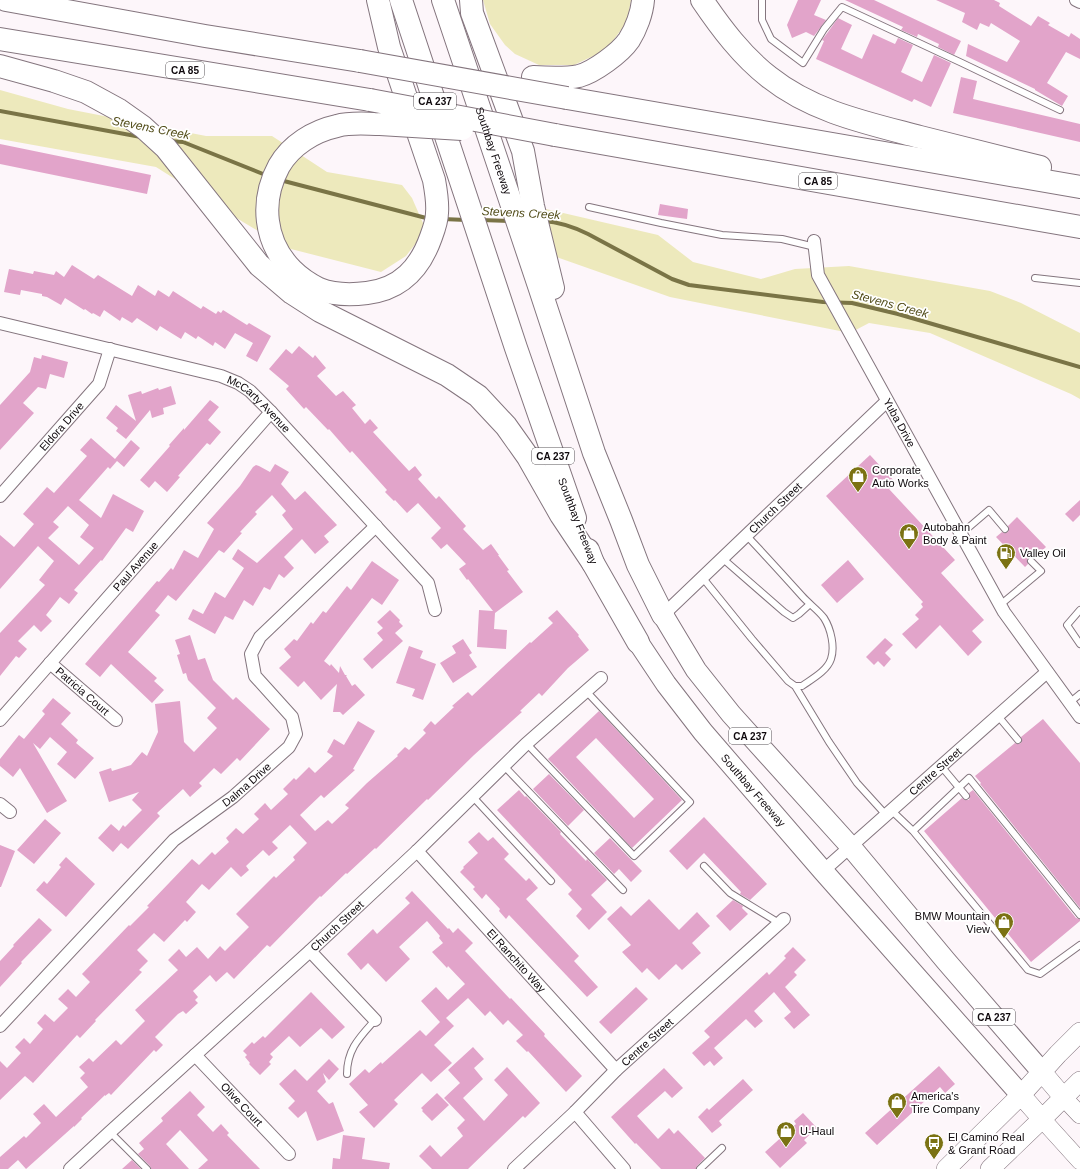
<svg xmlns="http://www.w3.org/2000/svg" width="1080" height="1169" viewBox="0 0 1080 1169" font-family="Helvetica,sans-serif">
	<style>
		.green { fill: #ede9bc }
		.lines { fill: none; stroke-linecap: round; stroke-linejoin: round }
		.stream { stroke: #7a7446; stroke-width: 4 }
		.building { fill: #e2a4ca; fill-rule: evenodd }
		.service-casing { stroke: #84757e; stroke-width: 8 }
		.minor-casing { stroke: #84757e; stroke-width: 14 }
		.secondary-casing { stroke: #84757e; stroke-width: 18 }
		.primary-casing { stroke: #84757e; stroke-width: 20 }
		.trunk-casing { stroke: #84757e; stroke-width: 22 }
		.motorway-casing { stroke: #84757e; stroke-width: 24 }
		.service { stroke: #fff; stroke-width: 6 }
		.minor { stroke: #fff; stroke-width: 12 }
		.secondary { stroke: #fff; stroke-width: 17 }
		.primary { stroke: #fff; stroke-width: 19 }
		.trunk { stroke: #fff; stroke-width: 20 }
		.motorway { stroke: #fff; stroke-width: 22 }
		.motorway-bridge-casing { stroke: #84757e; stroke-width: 24; stroke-linecap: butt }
		.motorway-bridge { stroke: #fff; stroke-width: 22 }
		.labels { text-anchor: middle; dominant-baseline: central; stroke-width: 3.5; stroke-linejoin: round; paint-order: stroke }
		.shield { fill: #fff; stroke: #575356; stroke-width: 1 }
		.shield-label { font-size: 10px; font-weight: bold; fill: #0f090d }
		.street-label { font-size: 11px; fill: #0f090d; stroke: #fff }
		.poi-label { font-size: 11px; fill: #0f090d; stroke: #fff; text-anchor: start }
		.water-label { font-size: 12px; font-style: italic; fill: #524d1a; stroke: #fff }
	</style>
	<rect width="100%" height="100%" fill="#fdf6fa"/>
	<path class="green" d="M483,0H631L627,22L606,50L574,65H539L515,54L505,45L490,24Z
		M0,90L68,109L206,136H272L327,172L402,185L412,198L426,230L406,256L381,272L287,248L243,222L156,167L0,139Z
		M533,206L658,235L693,262L761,279L795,269L849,266L990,291L1021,303L1080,333V399L1071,394L930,333L869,323L850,333L670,297L545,253Z"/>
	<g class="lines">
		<path class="stream" d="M0,111L141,137
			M169,141L183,142L268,176
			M280,180L430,219
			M443,219L466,220
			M481,220L510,221
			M543,221C559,222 574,227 588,234L672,279L689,285L823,302L852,303L898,314L1080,367"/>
	</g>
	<path class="building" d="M798,0H821L814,15L826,20L814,36L806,32L792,38L787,25Z
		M845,0H874L961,41L954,55L938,47L939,44L918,34L917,37L901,30L903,27Z
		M936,0H994L1000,3L999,6L1031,26L1038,16L1050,23L1048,25L1069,37L1071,33L1080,39V59L1066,52L1047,83L1068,96L1062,106L1035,90V89L966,56L968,44L1007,62L1020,41L991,23L989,27L980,23L977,30L962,22L965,13Z
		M838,18L852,25L841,49L862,59L873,34L895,44L898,38L913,45L901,72L922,82L934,55L951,63L931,107L914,99L912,102L816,59L824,41L822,40L828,32Z
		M961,77L977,81L973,99L1080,124V142L953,113Z
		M0,144L151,175L147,194L0,164Z
		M660,204L688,209L687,219L658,215Z
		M72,265L94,279L98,275L132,296L138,285L155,296L158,290L169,297L173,291L201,309L203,306L216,314L218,311L221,313L223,310L247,325L249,323L271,336L257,362L246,356L253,343L235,333L225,349L215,342L213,346L198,336L196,339L185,332L181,339L160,326L157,331L137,318L132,323L122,317L120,321L104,310L100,317L93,313L92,314L85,309L84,310L65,298L61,305L47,297L42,296V294L21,290L20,295L4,292L9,269L33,274L34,271L54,275L56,271L64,277Z
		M299,346L313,358L315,355L326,368L317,376L336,396L343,391L356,405L352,408L365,424L370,419L378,428L373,432L409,471L415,466L422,475L418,479L436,499L439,496L466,526L463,529L483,550L491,544L499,555H498L509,570L507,571L523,592L495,613L494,629L507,630L506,649L477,647L479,610L493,611L468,579L467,580L459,569L466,564L447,544L441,549L431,538L441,528L418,503L407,513L395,500L394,501L385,492L387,490L352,451L350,453L329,429L328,430L306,407L304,409L286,389L289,386L269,369L286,349L292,354Z
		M42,355L68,362L64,378L50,374L46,389L38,387L23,403L34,413L0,450V405L30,372L34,357L41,359Z
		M171,386L176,404L163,408L164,414L152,418L150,410L126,439L116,431L118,428L106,418L116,405L136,421L128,395L141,391L142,394L158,388L159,390Z
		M210,400L219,407L208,420L221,432L210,445L207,443L178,476L180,477L167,492L155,481L149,488L140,480L170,446L169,445L184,428V430Z
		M91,438L115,459L131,440L140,448L124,467L117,461L110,469L108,467L79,500L101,518L113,494L144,511L133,532L126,528L102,561L101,560L74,590L78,593L69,604L60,597L46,615L52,621L41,632L34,625L18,641L27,649L19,658L16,656L0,676V633L45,585L39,580L54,561L38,546L0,589V535L14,547L34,524L23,514L47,487L54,493L87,456L80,450ZM68,506L89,525L80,537L94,548L79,565L48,538L59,527L53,522Z
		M870,455L896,483L889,489L955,560L941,573L984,620L972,631L982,642L968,656L940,625L916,649L902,634L919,619L915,615L923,607L921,604L923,602L826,496Z
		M275,464L289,472L281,484L295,500L305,491L337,525L324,536L329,542L315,554L302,539L284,557L294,568L284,578L279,574L270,590L264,587L253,606L244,600L233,620L225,616L215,634L188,619L193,609L203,614L215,592L225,598L244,568L232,559L238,549L257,563L293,529L282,515L286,511L272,495L255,512L257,514L240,532L242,533L224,553L219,550L176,601L168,595L155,611L160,615L128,652L157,678L154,681L164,690L152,703L111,664L100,677L85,664L157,581L159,582L171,568L173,570L184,550L198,558L214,529L207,523L240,486L253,467L256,465L259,466L270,472Z
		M1080,500V515L1073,522L1065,514Z
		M1017,517L1046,547L1034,558L1032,557L1028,558L1027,560L1028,564L1025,567L996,537L1002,532L1005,533L1008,532L1009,529L1008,526Z
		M848,560L864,579L837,603L821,585Z
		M372,561L399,580L382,605L372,598L324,661L330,666L331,664L339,673L340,666L345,675H347L346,676L352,686L355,684L365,695L343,715L340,712H333L337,684L321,700L304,681L298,687L279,668L291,657L284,649L294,639L297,641L311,622L313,624L323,611L326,613L347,586L351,590Z
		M390,610L400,620L399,622L403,626L395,633L403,641L372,669L363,659L383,640L377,633L383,628L377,622Z
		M557,610L579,635L578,636L589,650L568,668L542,696L539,693L520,711L522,712L474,755L428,800L427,799L376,849L375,848L347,874L346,873L321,897L320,896L270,947L267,945L234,979L227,972L216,982L210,975L193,991L198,997L195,1000L198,1003L186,1014L183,1011L178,1014L155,1037L163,1045L156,1052L154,1050L111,1095L109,1093L105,1096V1095L81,1118L82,1119L74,1127V1126L26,1169L18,1160L8,1169H0V1157L24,1136L26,1138L41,1123L33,1114L44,1104L56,1117L88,1087L80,1078L85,1073L79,1067L89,1058L93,1062L116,1040L121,1045L145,1021L135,1010L178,970L168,960L179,949L186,957L197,947L208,959L220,946L225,951L249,927L236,914L274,876L276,878L295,860L293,857L307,843L290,825L272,842L278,848L269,856L263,850L246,866L249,870L241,877L231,867L209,890L202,884L186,902L196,912L187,922L185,920L164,942L154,933L137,950L148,961L139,970L142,972L95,1020L96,1021L80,1038L77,1035L33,1083L25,1076L0,1100V1061L7,1068L21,1053L15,1047L24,1038L30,1044L43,1029L37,1023L45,1014L54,1022L68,1008L58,999L68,989L76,997L90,982L82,974L129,925L130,926L149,907L147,906L192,859L199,865L212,852L215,855L229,842L226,838L236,828L243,834L259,819L254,814L265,803L271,810L288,794L283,789L294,778L296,780L309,767L315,773L333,756L327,752L334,739L344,745L358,721L375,731L353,769L355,770L324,798L321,795L300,815L315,831L328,820L332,824L349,808L345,805L367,783L398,756L397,755L405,747L409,750L426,733L423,730L431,721L435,725L454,707L452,706L468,692L472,696L530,642L531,643L553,623L548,618Z
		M190,635L198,660L205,658L213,680L233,700L236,697L270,729L240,761L237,758L221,774L214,768L199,783L202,786L190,797L183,789L157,813L160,816L128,849L121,843L113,852L98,838L111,824L119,831L123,825L125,827L142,810L132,800L139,792L109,802L99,772L111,768L112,771L131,765L142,752L147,756L158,732L155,704L180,701L184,742L194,752L217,728L207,718L216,708L188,680L186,673L183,674L177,655L180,654L175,640Z
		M885,638L893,645L885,653L891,659L884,667L878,661L874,665L866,657Z
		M463,639L472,653L469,655L477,667L453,683L440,663L456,653L452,646Z
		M409,646L423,651L420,658L436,664L423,700L412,696L415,689L396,683Z
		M53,698L71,713L61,724L78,740L76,743L94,758L75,779L57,764L67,752L50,737L40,749L33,743L67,801L47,813L20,768L13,777L0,766V759L19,735L24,739L45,714L42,711Z
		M599,711L682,800L632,848L556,767L548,759ZM596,738L654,799L634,818L576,757Z
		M1043,719L1080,763V908L980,784L981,783L975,776L1015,743L1018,744L1021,743L1022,740L1021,737Z
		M549,774L584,810L568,826L533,789Z
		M519,790L525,797L526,796L561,832L560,834L586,861L587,859L607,880L591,895L607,912L589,930L576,916L582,909L568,894L572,890L497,810Z
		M973,790L1076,918L1080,919V921L1031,962L924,831L962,798L965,800H969L970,797L969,793Z
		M704,817L767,884L750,900L740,894L741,892L704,853L687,870L669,851Z
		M45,819L61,833L34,864L17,850Z
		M479,832L488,841L493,837L509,854L504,859L526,881L529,878L538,888L526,899L579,956L574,961L598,987L587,997L509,915L506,919L499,911L500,909L486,894L482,899L473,889L475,887L460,872L464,868L463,867L478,853L468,842Z
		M610,838L642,871L631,882L619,869L614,874L594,853Z
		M0,845L15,851L1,887H0Z
		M66,857L95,884L66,917L36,890L44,881L47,884L61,867L59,865Z
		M412,891L448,929L449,928L453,933L458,928L473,943L465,951L510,999L511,998L545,1034L544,1036L582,1076L566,1092L528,1051L527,1052L516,1041L523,1035L508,1020L503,1025L490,1011L485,1016L468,998L446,1018L454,1026L434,1045L452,1063L431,1082L422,1073L394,1100L398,1104L374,1128L359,1112L368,1105L349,1084L365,1069L369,1073L381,1062L382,1064L420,1030L426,1036L440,1022L421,1001L436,987L448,1000L465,984L448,966L447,968L432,952L443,943L439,938L440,936L427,921L399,947L410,959L386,982L368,963L361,970L347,954L373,929L377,934L410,903L405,898Z
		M649,899L679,930L697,912L710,926L692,943L701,953L682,970L676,964L659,980L647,968L642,973L622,952L631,945L607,919L621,906L631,916Z
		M733,900L743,906L742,908L748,914L730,931L716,916Z
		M39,918L52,930L21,962L22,963L0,987V961L14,946L13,945Z
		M793,947L806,960L794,972L797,975L785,987L810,1015L794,1029L784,1018L791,1012L774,992L754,1011L763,1021L755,1028L746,1019L714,1048L723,1058L714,1066L710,1061L704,1066L692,1053L710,1037L704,1031L767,972L769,975L786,958L784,956Z
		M636,987L648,999L611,1034L599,1022Z
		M311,992L345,1027L332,1039L321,1028L300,1047L289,1036L270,1054L273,1057L269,1062L271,1064L260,1075L249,1064L250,1063L245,1057L247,1055L243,1051L252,1042L254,1044L263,1036L265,1038Z
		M473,1047L484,1059L474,1068L483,1079L463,1098L484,1121L508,1095L494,1080L507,1067L540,1103L525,1118L523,1116L468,1169H432L419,1156L430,1145L441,1157L463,1136L457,1128L465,1120L444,1098L460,1083L448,1070Z
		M329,1059L339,1069L329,1080L323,1073L326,1082L317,1091L329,1104L333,1102L344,1131L317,1141L306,1111L298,1118L288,1108L295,1101L279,1084L295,1069L307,1081Z
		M939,1066L955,1084L945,1093L940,1087L877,1145L865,1133Z
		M664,1068L683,1088L672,1098L665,1091L637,1116L658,1139L669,1128L674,1134L678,1130L705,1158L697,1166L696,1169H661L636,1143L635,1144L611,1117Z
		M743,1079L753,1090L719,1121L722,1125L712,1133L698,1117L707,1108L709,1110Z
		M190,1091L205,1107L197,1115L213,1132L221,1124L229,1133L227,1135L260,1169H198L208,1160L180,1130L166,1144L189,1169H151L150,1166L138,1154L144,1149L139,1143L163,1121L161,1118Z
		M437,1093L449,1105L432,1121L422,1111L423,1110L421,1108Z
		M803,1113L817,1128L804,1140L807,1143L780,1168L765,1152L796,1124L794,1121Z
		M343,1135L365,1138L362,1159L390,1163L389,1169H332L333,1158L340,1159Z
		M132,1160L141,1169H122Z"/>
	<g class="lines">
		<g class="service-casing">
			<path id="service" d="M762,0V20L771,39L803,63L824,29L842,7L962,63L1060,110
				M589,207L661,223L722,235L782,239L815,247
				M1035,278L1080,283
				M961,534L989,510L1005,529
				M722,558L784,612L793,618L799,614L810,604
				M702,577L752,639L788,681L795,686H802C812,679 827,671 831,659C835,647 831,629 824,618C818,610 809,604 802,596C784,576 765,555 746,535
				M1000,605L1041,571L1031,561
				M1080,610L1067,625L1080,644
				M795,686L829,742L857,783L886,815
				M1069,703L1080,694
				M998,716L1018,740
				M527,744L634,856L690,802L586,691
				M504,766L623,890
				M941,766L966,796
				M473,797L551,881
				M891,810L913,831L1028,970L1040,974L1080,945
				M913,831L969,778L1080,915
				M704,866L730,893L779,923
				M347,1074C347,1049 360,1037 375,1020
				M110,1132L147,1169
				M700,1169L722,1148"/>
		</g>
		<g class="minor-casing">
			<g id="minor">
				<path d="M1076,0L1080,2"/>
				<path id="s1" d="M814,241L818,275L1004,612L1080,717"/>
				<path id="s2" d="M0,323L221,376L238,383L250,391L271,412L428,583L435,610"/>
				<path id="s3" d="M0,496L99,384L110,349"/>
				<path id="s4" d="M663,615L887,401"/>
				<path id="s5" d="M50,663L116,720"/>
				<path id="s6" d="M0,720L271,412"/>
				<path d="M0,804L10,812"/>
				<path id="s7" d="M417,851L616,1070"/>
				<path id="s8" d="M823,871L1047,672"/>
				<path d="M310,951L375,1020"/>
				<path id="s9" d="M0,1026L174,840L233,797L289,747L296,734L292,717L255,676L251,654L260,637L376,526"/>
				<path id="s10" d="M195,1055L289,1154"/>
				<path d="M575,1112L624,1169"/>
				<path id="s11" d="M70,1169L110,1132L310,951L417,851L526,744L601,678"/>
				<path id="s12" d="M514,1169L575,1112L616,1070L784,919"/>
			</g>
		</g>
		<g class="secondary-casing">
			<path id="secondary" d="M1064,1098L1080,1115
				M1042,1119L1080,1161"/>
		</g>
		<g class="primary-casing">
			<path id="primary" d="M1042,1072L1064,1098
				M1021,1095L1042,1119
				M946,1169L1021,1095L1058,1054L1080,1032
				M990,1169L1042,1119L1080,1081"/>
		</g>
		<g class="trunk-casing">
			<g id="trunk">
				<path d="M663,615L696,670L731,714L851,847L946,961L1042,1072"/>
				<path id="s13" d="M638,642L666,684L703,732L823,871L1021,1095"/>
			</g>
		</g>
		<g class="motorway-casing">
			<g id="motorway">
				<path d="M6,0L205,36L360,61"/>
				<path d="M378,0L389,47L434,180C436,191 438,202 437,213C437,221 434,229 431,237C420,268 401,289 367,293C351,295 334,295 319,289C309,284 300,278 292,270C264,242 260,201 279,166C291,145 314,131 337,126C351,122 366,124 380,124"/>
				<path d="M401,0L516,348L575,518"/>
				<path id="s14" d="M443,0L539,286L594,453L621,520L638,565L663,615"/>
				<path d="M471,0L472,13L523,151L533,206L553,288"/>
				<path d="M702,0C721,28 742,56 769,77C813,112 867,123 920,137C960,147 1000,157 1040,167"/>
				<path d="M0,39L370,100"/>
				<path d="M0,66L54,81L86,92L119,110L143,127L166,148L259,265L292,293L320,311L447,375L478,396L506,426L528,457L561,515L593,563"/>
				<path d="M533,77C548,78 564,79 579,76C594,72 620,53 629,40C636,29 642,13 643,0"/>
				<path d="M567,98L1080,187"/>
				<path d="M555,135L1080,227"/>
				<path d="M588,550L593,563L638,642"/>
			</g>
		</g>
		<use href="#service" class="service"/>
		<use href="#minor" class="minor"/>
		<use href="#secondary" class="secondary"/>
		<use href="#primary" class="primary"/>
		<use href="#trunk" class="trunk"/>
		<use href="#motorway" class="motorway"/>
		<g class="motorway-bridge-casing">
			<path id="motorway-bridge" d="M360,61L567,98
				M370,100L555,135
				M380,124L462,129"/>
		</g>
		<use href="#motorway-bridge" class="motorway-bridge"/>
	</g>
	<defs>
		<g id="shop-pin" transform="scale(1)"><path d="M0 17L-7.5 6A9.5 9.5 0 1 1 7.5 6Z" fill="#7b7213" stroke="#fff"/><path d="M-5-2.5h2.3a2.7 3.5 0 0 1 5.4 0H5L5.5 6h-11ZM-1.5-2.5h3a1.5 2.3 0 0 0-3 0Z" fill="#fff"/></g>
		<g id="fuel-pin" transform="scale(1)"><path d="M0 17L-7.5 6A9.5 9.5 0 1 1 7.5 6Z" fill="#7b7213" stroke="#fff"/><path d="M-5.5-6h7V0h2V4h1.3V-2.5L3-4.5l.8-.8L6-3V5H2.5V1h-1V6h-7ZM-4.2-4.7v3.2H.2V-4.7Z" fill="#fff"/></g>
		<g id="bus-pin" transform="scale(1)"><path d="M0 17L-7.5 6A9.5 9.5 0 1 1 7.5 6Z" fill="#7b7213" stroke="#fff"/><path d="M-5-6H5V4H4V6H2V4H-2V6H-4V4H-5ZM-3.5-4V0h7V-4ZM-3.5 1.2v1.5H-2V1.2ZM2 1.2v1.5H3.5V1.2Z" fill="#fff"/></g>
	</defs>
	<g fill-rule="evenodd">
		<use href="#shop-pin" x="858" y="476"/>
		<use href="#shop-pin" x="909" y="533"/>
		<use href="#fuel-pin" x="1006" y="553"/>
		<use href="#shop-pin" x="1004" y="922"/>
		<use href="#shop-pin" x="897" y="1102"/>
		<use href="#shop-pin" x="786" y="1131"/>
		<use href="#bus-pin" x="934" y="1143"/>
	</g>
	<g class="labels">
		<g class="shield">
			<rect x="166" y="62" width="38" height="16" rx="3"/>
			<rect x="414" y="93" width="42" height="16" rx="3"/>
			<rect x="799" y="173" width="38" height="16" rx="3"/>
			<rect x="532" y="448" width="42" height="16" rx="3"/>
			<rect x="729" y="728" width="42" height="16" rx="3"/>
			<rect x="973" y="1009" width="42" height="16" rx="3"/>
		</g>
		<g class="shield-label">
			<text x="185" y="70">CA 85</text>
			<text x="435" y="101">CA 237</text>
			<text x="818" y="181">CA 85</text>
			<text x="553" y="456">CA 237</text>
			<text x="750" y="736">CA 237</text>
			<text x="994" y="1017">CA 237</text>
		</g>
		<g class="street-label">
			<text stroke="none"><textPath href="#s14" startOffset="159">Southbay Freeway</textPath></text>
			<text stroke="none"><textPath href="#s2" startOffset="275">McCarty Avenue</textPath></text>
			<text stroke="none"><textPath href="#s1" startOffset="203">Yuba Drive</textPath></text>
			<text stroke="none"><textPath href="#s3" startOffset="93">Eldora Drive</textPath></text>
			<text stroke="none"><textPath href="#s4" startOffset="155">Church Street</textPath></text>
			<text transform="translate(578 521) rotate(69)">Southbay Freeway</text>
			<text stroke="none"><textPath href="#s6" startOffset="205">Paul Avenue</textPath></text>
			<text stroke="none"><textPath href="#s5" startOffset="43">Patricia Court</textPath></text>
			<text stroke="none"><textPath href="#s8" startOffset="150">Centre Street</textPath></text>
			<text stroke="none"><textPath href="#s9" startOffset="346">Dalma Drive</textPath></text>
			<text stroke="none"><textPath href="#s13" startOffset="188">Southbay Freeway</textPath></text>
			<text stroke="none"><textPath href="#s11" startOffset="361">Church Street</textPath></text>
			<text stroke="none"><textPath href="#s7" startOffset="148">El Ranchito Way</textPath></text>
			<text stroke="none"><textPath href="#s12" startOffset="184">Centre Street</textPath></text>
			<text stroke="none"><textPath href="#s10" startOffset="68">Olive Court</textPath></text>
		</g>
		<g class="poi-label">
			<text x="872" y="470">Corporate<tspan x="872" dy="13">Auto Works</tspan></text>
			<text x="923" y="527">Autobahn<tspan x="923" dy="13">Body &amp; Paint</tspan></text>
			<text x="1020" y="553">Valley Oil</text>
			<text x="990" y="916" text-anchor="end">BMW Mountain<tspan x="990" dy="13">View</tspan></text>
			<text x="911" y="1096">America's<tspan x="911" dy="13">Tire Company</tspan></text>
			<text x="800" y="1131">U-Haul</text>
			<text x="948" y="1137">El Camino Real<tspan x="948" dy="13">&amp; Grant Road</tspan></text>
		</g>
		<g class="water-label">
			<text transform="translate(151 128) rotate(11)">Stevens Creek</text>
			<text transform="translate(521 213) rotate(3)">Stevens Creek</text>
			<text transform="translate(890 304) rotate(15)">Stevens Creek</text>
		</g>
	</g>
</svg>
